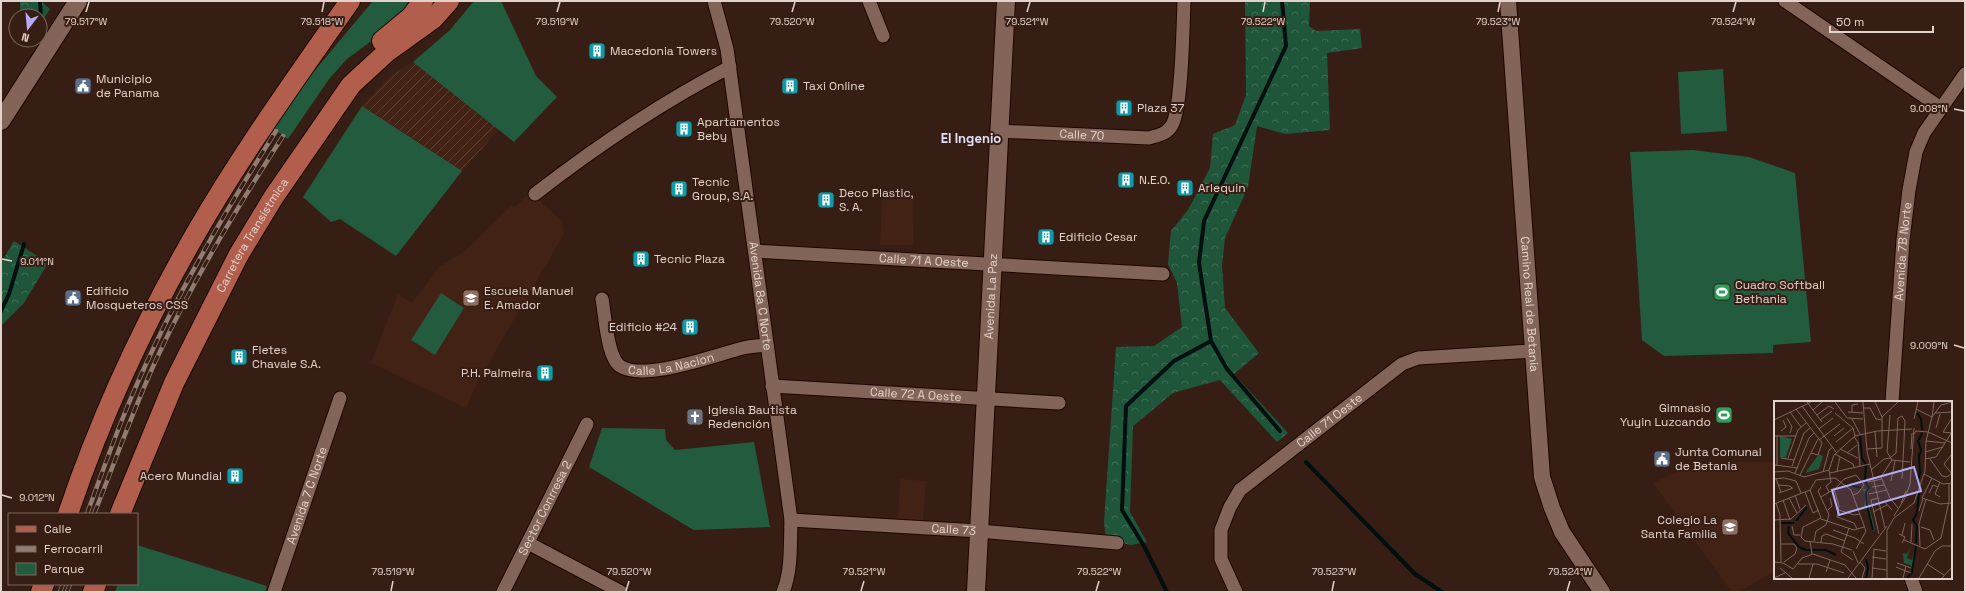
<svg xmlns="http://www.w3.org/2000/svg" width="1966" height="593" viewBox="0 0 1966 593" font-family="'Space Grotesk',sans-serif">
	<style>
		.built { fill: #422215 }
		.industrial { fill: url(#industrial-furrows) }
		.green { fill: #235b3e }
		.forest { fill: url(#forest-crowns) }
		.lines { fill: none; stroke-linecap: round; stroke-linejoin: round }
		.stream { stroke: #010f10; stroke-width: 4 }
		.minor-casing { stroke: #1e0701; stroke-width: 15 }
		.tertiary-casing { stroke: #1e0701; stroke-width: 18 }
		.secondary-casing { stroke: #1e0701; stroke-width: 20 }
		.primary-casing { stroke: #1e0701; stroke-width: 22 }
		.minor { stroke: #836458; stroke-width: 13 }
		.tertiary { stroke: #836458; stroke-width: 16 }
		.secondary { stroke: #836458; stroke-width: 18 }
		.primary { stroke: #b15f4c; stroke-width: 20 }
		.rail-casing { stroke: #917c74; stroke-width: 4.5 }
		.rail { stroke: #371e14; stroke-width: 3; stroke-dasharray: 9; stroke-linecap: butt }
		.ticks { fill: none; stroke: #e3d2cb; stroke-width: 1.5 }
		.labels { text-anchor: middle; dominant-baseline: central; stroke-width: 4; stroke-linejoin: round; paint-order: stroke }
		.poi-label { font-size: 12px; fill: #e3d2cb; stroke: #371e14; text-anchor: start }
		.street-label { font-size: 12px; fill: #e3d2cb; stroke: #371e14 }
		.neighbourhood-label { font-size: 13px; font-weight: bold; fill: #e0dffc; stroke: #371e14 }
		.inset-river { fill: none; stroke: #010f10; stroke-width: 2 }
		.inset-road { fill: none; stroke: #7c665d; stroke-width: 1 }
		.view { fill: #b4acf9; fill-opacity: 0.15; stroke: #b4acf9; stroke-width: 2 }
		.inset-edge { fill: none; stroke: #e3d2cb; stroke-width: 2 }
		.ticks-label { font-size: 10px; text-anchor: middle; fill: #e3d2cb; stroke: #371e14; stroke-width: 4; stroke-linejoin: round; paint-order: stroke }
	</style>
	<defs>
		<pattern id="industrial-furrows" width="10" height="10" patternUnits="userSpaceOnUse"><rect width="10" height="10" fill="#422215"/><path d="M-1 1l2-2M0 10L10 0M9 11l2-2" fill="none" stroke="#5d4136"/></pattern>
		<pattern id="forest-crowns" width="20" height="18" patternUnits="userSpaceOnUse"><rect width="20" height="18" fill="#1f563a"/><path d="M2 6a3 3 0 1 1 6 0M12 15a3 3 0 1 1 6 0" fill="none" stroke="#3f6d55"/></pattern>
	</defs>
	<rect width="100%" height="100%" fill="#371e14"/>
	<path class="built" d="M530,192L562,221L564,234L478,381L466,408L371,363L398,294L412,303L440,266L464,252L511,206L515,207Z
		M884,193L914,195L913,245H880L882,200Z
		M1714,462H1775V571L1739,592H1732L1653,483L1670,475L1694,466Z
		M900,479L926,481L923,520L898,519Z"/>
	<path class="industrial" d="M413,62L499,129L462,171L362,106L389,77Z"/>
	<path class="green" d="M373,1H417L393,25L347,59L329,79L288,139L272,128L295,94Z
		M474,1H501L536,76L557,97L514,142L413,62L450,30Z
		M1723,69L1727,131L1681,134L1678,72Z
		M362,106L462,171L396,256L340,219L331,222L303,197Z
		M1693,150L1749,157L1795,173L1811,342L1773,345V353L1664,356L1642,340L1630,152Z
		M441,293L464,308L435,355L411,340Z
		M602,428L665,429L666,440L675,450L754,442L770,527L694,530L692,529L589,467Z
		M137,545L267,586L265,592H115L118,584H137Z"/>
	<path class="forest" d="M20,1H43V3L50,9L40,24V16H20Z
		M1245,1H1310L1309,26L1316,31L1360,29L1362,48L1327,53L1330,130L1285,134L1257,126L1248,187L1225,238L1222,266L1225,308L1259,353L1234,374L1288,433L1277,442L1220,380L1173,393L1133,426L1130,512L1147,542L1131,545L1106,539L1104,522L1116,347L1154,346L1182,327L1177,283L1168,264L1171,231L1188,210L1210,168L1213,134L1235,125L1246,95Z
		M14,241L48,263L24,303L1,326V263Z"/>
	<g class="lines">
		<path class="stream" d="M40,1L41,19
			M1,311L9,294L24,244
			M1211,341L1227,369L1280,431
			M1306,462L1415,574L1442,592
			M1167,592L1144,546L1122,510L1126,406L1174,361L1211,341L1199,263L1204,221L1286,46L1282,1"/>
		<g class="minor-casing">
			<g id="minor">
				<path id="s1" d="M714,1L727,49L791,520C790,544 792,570 783,592"/>
				<path d="M869,1L883,36"/>
				<path d="M1785,1L1941,108"/>
				<path id="s2" d="M999,131L1149,138C1159,135 1167,134 1172,125C1182,109 1183,24 1184,1"/>
				<path d="M535,194C597,146 660,103 730,67"/>
				<path id="s3" d="M755,251L1163,274"/>
				<path id="s4" d="M602,299C605,315 607,357 620,366C644,382 715,355 743,348C751,346 759,346 767,345"/>
				<path id="s5" d="M772,386L1059,403"/>
				<path id="s6" d="M1892,402L1903,240L1909,190L1916,152L1924,133L1965,74"/>
				<path id="s7" d="M791,520L979,531L1117,543"/>
				<path d="M528,543L621,592"/>
				<path d="M1911,578L1916,592"/>
				<path id="s8" d="M274,592L340,398"/>
				<path id="s9" d="M503,592L587,424"/>
				<path id="s10" d="M1236,592L1221,559V530L1230,507L1240,490L1402,364L1418,358L1532,351"/>
			</g>
		</g>
		<g class="tertiary-casing">
			<g id="tertiary">
				<path id="s11" d="M1508,1L1542,477L1552,508L1562,532L1602,592"/>
			</g>
		</g>
		<g class="secondary-casing">
			<g id="secondary">
				<path d="M1,121L78,1"/>
				<path id="s12" d="M976,592L1006,1"/>
			</g>
		</g>
		<g class="primary-casing">
			<g id="primary">
				<path d="M382,41L411,17L423,1"/>
				<path d="M68,514C101,416 144,323 196,233C242,153 297,77 350,1"/>
				<path id="s13" d="M120,514L174,383L238,256L273,198L351,85L388,51L434,18L449,1"/>
				<path d="M41,592L44,584"/>
				<path d="M93,592L96,584"/>
			</g>
		</g>
		<use href="#minor" class="minor"/>
		<use href="#tertiary" class="tertiary"/>
		<use href="#secondary" class="secondary"/>
		<use href="#primary" class="primary"/>
		<g class="rail-casing">
			<path id="rail" d="M87,514C99,481 111,447 124,415C164,316 219,221 276,131
				M94,514C115,462 133,410 156,360C192,282 237,208 283,136
				M60,592L63,584
				M67,592L70,584"/>
		</g>
		<use href="#rail" class="rail"/>
	</g>
	<path class="ticks" d="M86,12L89,2M322,12L324,2M557,12L560,2M792,12L795,2M1027,12L1030,2M1263,12L1265,2M1498,12L1500,2M1733,12L1736,2M1954,109L1964,111M2,259L12,261M1954,345L1964,348M2,495L12,498M391,591L393,581M626,591L629,581M861,591L864,581M1096,591L1099,581M1332,591L1334,581M1567,591L1570,581"/>
	<defs>
		<g id="building-square" transform="scale(0.9)"><rect x="-9" y="-9" width="18" height="18" rx="4" fill="#0f9aa8" stroke="#371e14"/><path d="M-4-6H4V6H1V3H-1V6H-4ZM-2.5-4.3h1.7v1.8h-1.7ZM.8-4.3h1.7v1.8H.8ZM-2.5-1h1.7V.8h-1.7ZM.8-1h1.7V.8H.8Z" fill="#fff"/></g>
		<g id="civic-square" transform="scale(0.9)"><rect x="-9" y="-9" width="18" height="18" rx="4" fill="#5c6f8a" stroke="#371e14"/><path d="M-.6-6.5H3V-4.5H.6V-3L4-1V1h2V6H-6V1h2V-1L-.6-3ZM-1.2 2.5V6h2.4V2.5Z" fill="#fff"/></g>
		<g id="stadium-square" transform="scale(0.9)"><rect x="-9" y="-9" width="18" height="18" rx="4" fill="#2e9e5b" stroke="#371e14"/><path d="M0-5a6.5 5 0 1 0 0 10a6.5 5 0 1 0 0-10ZM-3.5-1.8h7v3.6h-7Z" fill="#fff"/></g>
		<g id="school-square" transform="scale(0.9)"><rect x="-9" y="-9" width="18" height="18" rx="4" fill="#8d6e63" stroke="#371e14"/><path d="M0-5L7-2L0 1L-7-2ZM-4 1L0 2.5L4 1V4Q0 6-4 4Z" fill="#fff"/></g>
		<g id="church-square" transform="scale(0.9)"><rect x="-9" y="-9" width="18" height="18" rx="4" fill="#6b7280" stroke="#371e14"/><path d="M-1.2-6h2.4v3.5h3.3v2.4h-3.3V6h-2.4V-.1h-3.3v-2.4h3.3Z" fill="#fff"/></g>
	</defs>
	<g fill-rule="evenodd">
		<use href="#building-square" x="597" y="51"/>
		<use href="#civic-square" x="83" y="86"/>
		<use href="#building-square" x="790" y="86"/>
		<use href="#building-square" x="1124" y="108"/>
		<use href="#building-square" x="684" y="129"/>
		<use href="#building-square" x="1126" y="180"/>
		<use href="#building-square" x="1185" y="188"/>
		<use href="#building-square" x="679" y="189"/>
		<use href="#building-square" x="826" y="200"/>
		<use href="#building-square" x="1046" y="237"/>
		<use href="#building-square" x="641" y="259"/>
		<use href="#stadium-square" x="1722" y="292"/>
		<use href="#civic-square" x="73" y="298"/>
		<use href="#school-square" x="471" y="298"/>
		<use href="#building-square" x="690" y="327"/>
		<use href="#building-square" x="239" y="357"/>
		<use href="#building-square" x="545" y="373"/>
		<use href="#stadium-square" x="1724" y="415"/>
		<use href="#church-square" x="695" y="417"/>
		<use href="#civic-square" x="1662" y="459"/>
		<use href="#building-square" x="235" y="476"/>
		<use href="#school-square" x="1730" y="527"/>
	</g>
	<g class="labels">
		<g class="poi-label">
			<text x="610" y="51">Macedonia Towers</text>
			<text x="96" y="79">Municipio<tspan x="96" dy="14">de Panama</tspan></text>
			<text x="803" y="86">Taxi Online</text>
			<text x="1137" y="108">Plaza 37</text>
			<text x="697" y="122">Apartamentos<tspan x="697" dy="14">Beby</tspan></text>
			<text x="1139" y="180">N.E.O.</text>
			<text x="692" y="182">Tecnic<tspan x="692" dy="14">Group, S.A.</tspan></text>
			<text x="1198" y="188">Arlequin</text>
			<text x="839" y="193">Deco Plastic,<tspan x="839" dy="14">S. A.</tspan></text>
			<text x="1059" y="237">Edificio Cesar</text>
			<text x="654" y="259">Tecnic Plaza</text>
			<text x="1735" y="285">Cuadro Softball<tspan x="1735" dy="14">Bethania</tspan></text>
			<text x="86" y="291">Edificio<tspan x="86" dy="14">Mosqueteros CSS</tspan></text>
			<text x="484" y="291">Escuela Manuel<tspan x="484" dy="14">E. Amador</tspan></text>
			<text x="677" y="327" text-anchor="end">Edificio #24</text>
			<text x="252" y="350">Fletes<tspan x="252" dy="14">Chavale S.A.</tspan></text>
			<text x="532" y="373" text-anchor="end">P.H. Palmeira</text>
			<text x="1711" y="408" text-anchor="end">Gimnasio<tspan x="1711" dy="14">Yuyin Luzcando</tspan></text>
			<text x="708" y="410">Iglesia Bautista<tspan x="708" dy="14">Redención</tspan></text>
			<text x="1675" y="452">Junta Comunal<tspan x="1675" dy="14">de Betania</tspan></text>
			<text x="222" y="476" text-anchor="end">Acero Mundial</text>
			<text x="1717" y="520" text-anchor="end">Colegio La<tspan x="1717" dy="14">Santa Familia</tspan></text>
		</g>
		<g class="street-label">
			<text stroke="none"><textPath href="#s2" startOffset="83">Calle 70</textPath></text>
			<text stroke="none"><textPath href="#s13" startOffset="309">Carretera Transístmica</textPath></text>
			<text stroke="none"><textPath href="#s6" startOffset="151">Avenida 7B Norte</textPath></text>
			<text stroke="none"><textPath href="#s3" startOffset="169">Calle 71 A Oeste</textPath></text>
			<text stroke="none"><textPath href="#s1" startOffset="299">Avenida 8a C Norte</textPath></text>
			<text stroke="none"><textPath href="#s12" startOffset="296">Avenida La Paz</textPath></text>
			<text stroke="none"><textPath href="#s11" startOffset="304">Camino Real de Betania</textPath></text>
			<text stroke="none"><textPath href="#s4" startOffset="123">Calle La Nacion</textPath></text>
			<text stroke="none"><textPath href="#s5" startOffset="144">Calle 72 A Oeste</textPath></text>
			<text stroke="none"><textPath href="#s10" startOffset="223">Calle 71 Oeste</textPath></text>
			<text stroke="none"><textPath href="#s8" startOffset="102">Avenida 7 C Norte</textPath></text>
			<text stroke="none"><textPath href="#s9" startOffset="94">Sector Conrresa 2</textPath></text>
			<text stroke="none"><textPath href="#s7" startOffset="163">Calle 73</textPath></text>
		</g>
		<g class="neighbourhood-label">
			<text x="971" y="138">El Ingenio</text>
		</g>
	</g>
	<g transform="translate(1774 401)">
		<rect width="178" height="178" fill="#371e14"/>
		<path d="M45,53L49,55L45,68L31,72ZM94,81L96,89L94,91V101L101,128L99,131L96,113L90,105L93,95L88,88H93ZM142,143L139,171L133,177H132L136,173L138,165L130,162L129,152L133,153L137,145L133,157L138,159Z" fill="#1f563a"/>
		<path d="M6,35L18,38L12,56L6,57Z" fill="#235b3e"/>
		<path class="inset-river" d="M143,12L147,18L148,29M86,35L88,57L92,64L91,80L95,87L92,91L93,104L99,129M143,81L146,72L145,55L147,49L144,40L148,32M72,83L87,87M22,120L33,106M7,122H20M15,125L14,132L25,146L32,149H52L62,154M142,142L143,125L139,119L143,112L145,91M92,158L94,167L92,177M133,177L138,171L142,145"/>
		<path class="inset-road" d="M33,1L48,21M61,1L73,17L89,18M89,1L93,50L111,127M28,5L62,51M89,7H96L102,18L108,19M22,8L48,42L44,54L37,52M142,8L158,16L160,1M39,9L48,1M16,11L27,26M74,11L89,12M78,11V4L84,3M61,12L79,27L81,35M161,12L178,11M43,14L55,5L60,8M116,14L113,51L118,59L136,61M108,16L124,1M13,17L18,26L16,32M78,18L86,33M140,18L144,1M0,19L37,1M46,19L58,10M162,27L166,13M45,28L59,17M7,30L12,26L9,19M101,30L103,56M178,32L169,31L178,17M140,33L142,30L154,31L178,42M3,34V64M0,35H22M60,35L70,27M80,36L84,41L86,65M45,39L66,23M152,40L171,42M62,41L79,27M66,48L84,57M93,48L108,47V16L101,1M137,48L138,32M151,51L169,46M73,52L83,44M61,53L79,63L80,66M178,53L170,63L178,73M117,56L122,52L124,17L128,15L131,20L128,78M7,57L20,59M14,57L24,29L32,22M151,58L162,56L178,31M156,58L168,75L173,76L178,72M118,59L107,76L116,97L124,107M1,64L24,67M18,65L30,32L36,27M97,69L110,58L117,57M63,70L66,56M0,71L14,70L30,76L55,69M49,71L55,49L59,46M21,72L35,37L40,32M56,72L96,63M150,73L169,83L178,82M26,74L44,38M158,77L148,97L166,103L178,102M0,78L10,77L22,80M2,78L7,91M22,80L27,92M117,80L121,60M94,81L108,78M4,84L16,85L18,87M98,86L110,84M60,88L65,105L63,116L80,122L83,128M31,91L39,112L45,109M55,91L52,85L57,81L55,69L60,54L81,35L103,30L138,28M5,92L19,87M155,92L159,84L164,86M95,93L113,89M21,94L26,108M47,96L62,87L70,78L82,74L90,84L84,92L79,94M166,96L161,93L166,81M15,97L23,112M104,97L97,99L105,133M9,99L16,119M110,100L118,109M2,102L6,114L7,161M127,102L132,90M0,103L36,89M54,109L58,105L56,97M65,109L80,114L86,113M145,110L149,97M99,111L113,104M120,115L131,97L136,83L140,27M47,118L80,129L90,126M0,119L17,118L32,104M18,125L20,134H26M147,126L156,129L160,139M75,127L67,151L79,159M59,129L81,137L90,143M125,133L131,136L128,142M128,134L131,122M130,139L151,148L167,137L175,100V83M36,140L38,153M40,140L42,130L52,124L55,114L44,90L47,86M47,141L48,135L52,133L71,140M137,141L138,123M7,143H20L23,147L21,153L10,161M146,145L145,123L152,98M99,148L112,150M78,149L59,143L31,140L27,136L29,126L47,117L36,89L42,79L61,77L77,89L92,130L82,148M79,150L84,162M98,156L112,158M0,161L9,162L19,168L28,157L39,153L71,164L82,177M86,161L91,167L88,177M123,162L137,167M24,163H43L70,172M153,163L170,174M122,166L137,172M6,167L18,177M98,167L113,169M52,171L56,159M0,177L11,172M35,177L39,163M74,177L113,125M98,177L100,149M113,177V129L120,117L140,102L151,70L152,40L158,16L167,4L178,1M129,177L132,165M145,177L161,150L168,145H178M168,177L178,166"/>
		<path class="view" d="M140,66L147,90L65,114L58,89Z"/>
		<rect width="178" height="178" class="inset-edge"/>
	</g>
	<g class="ticks-label">
		<text x="86" y="25">79.517°W</text>
		<text x="322" y="25">79.518°W</text>
		<text x="557" y="25">79.519°W</text>
		<text x="792" y="25">79.520°W</text>
		<text x="1027" y="25">79.521°W</text>
		<text x="1263" y="25">79.522°W</text>
		<text x="1498" y="25">79.523°W</text>
		<text x="1733" y="25">79.524°W</text>
		<text x="1929" y="112">9.008°N</text>
		<text x="37" y="265">9.011°N</text>
		<text x="1929" y="349">9.009°N</text>
		<text x="37" y="501">9.012°N</text>
		<text x="393" y="575">79.519°W</text>
		<text x="629" y="575">79.520°W</text>
		<text x="864" y="575">79.521°W</text>
		<text x="1099" y="575">79.522°W</text>
		<text x="1334" y="575">79.523°W</text>
		<text x="1570" y="575">79.524°W</text>
	</g>
	<rect width="1966" height="593" fill="none" stroke="#e3d2cb" stroke-width="4"/>
	<rect x="8" y="513" width="130" height="72" fill="#371e14" stroke="#7c665d"/>
	<rect x="16" y="526" width="20" height="6" fill="#b15f4c" stroke="#7c665d"/>
	<text x="44" y="533" font-size="12" fill="#e3d2cb">Calle</text>
	<rect x="16" y="546" width="20" height="6" fill="#917c74" stroke="#7c665d"/>
	<text x="44" y="553" font-size="12" fill="#e3d2cb">Ferrocarril</text>
	<rect x="16" y="563" width="20" height="12" fill="#235b3e" stroke="#7c665d"/>
	<text x="44" y="573" font-size="12" fill="#e3d2cb">Parque</text>
	<g transform="translate(28 28) rotate(196)"><circle r="19" fill="#371e14" stroke="#7c665d"/>
	<path d="M0-3L7 15L0 10L-7 15Z" fill="#b4acf9"/>
	<text y="-6" font-size="11" font-weight="bold" text-anchor="middle" fill="#e3d2cb">N</text>
	</g>
	<path d="M1830 26v6h103v-6" fill="none" stroke="#e3d2cb" stroke-width="2"/>
	<text x="1836" y="26" font-size="12" fill="#e3d2cb" stroke="#371e14" stroke-width="3" paint-order="stroke">50 m</text>
</svg>
